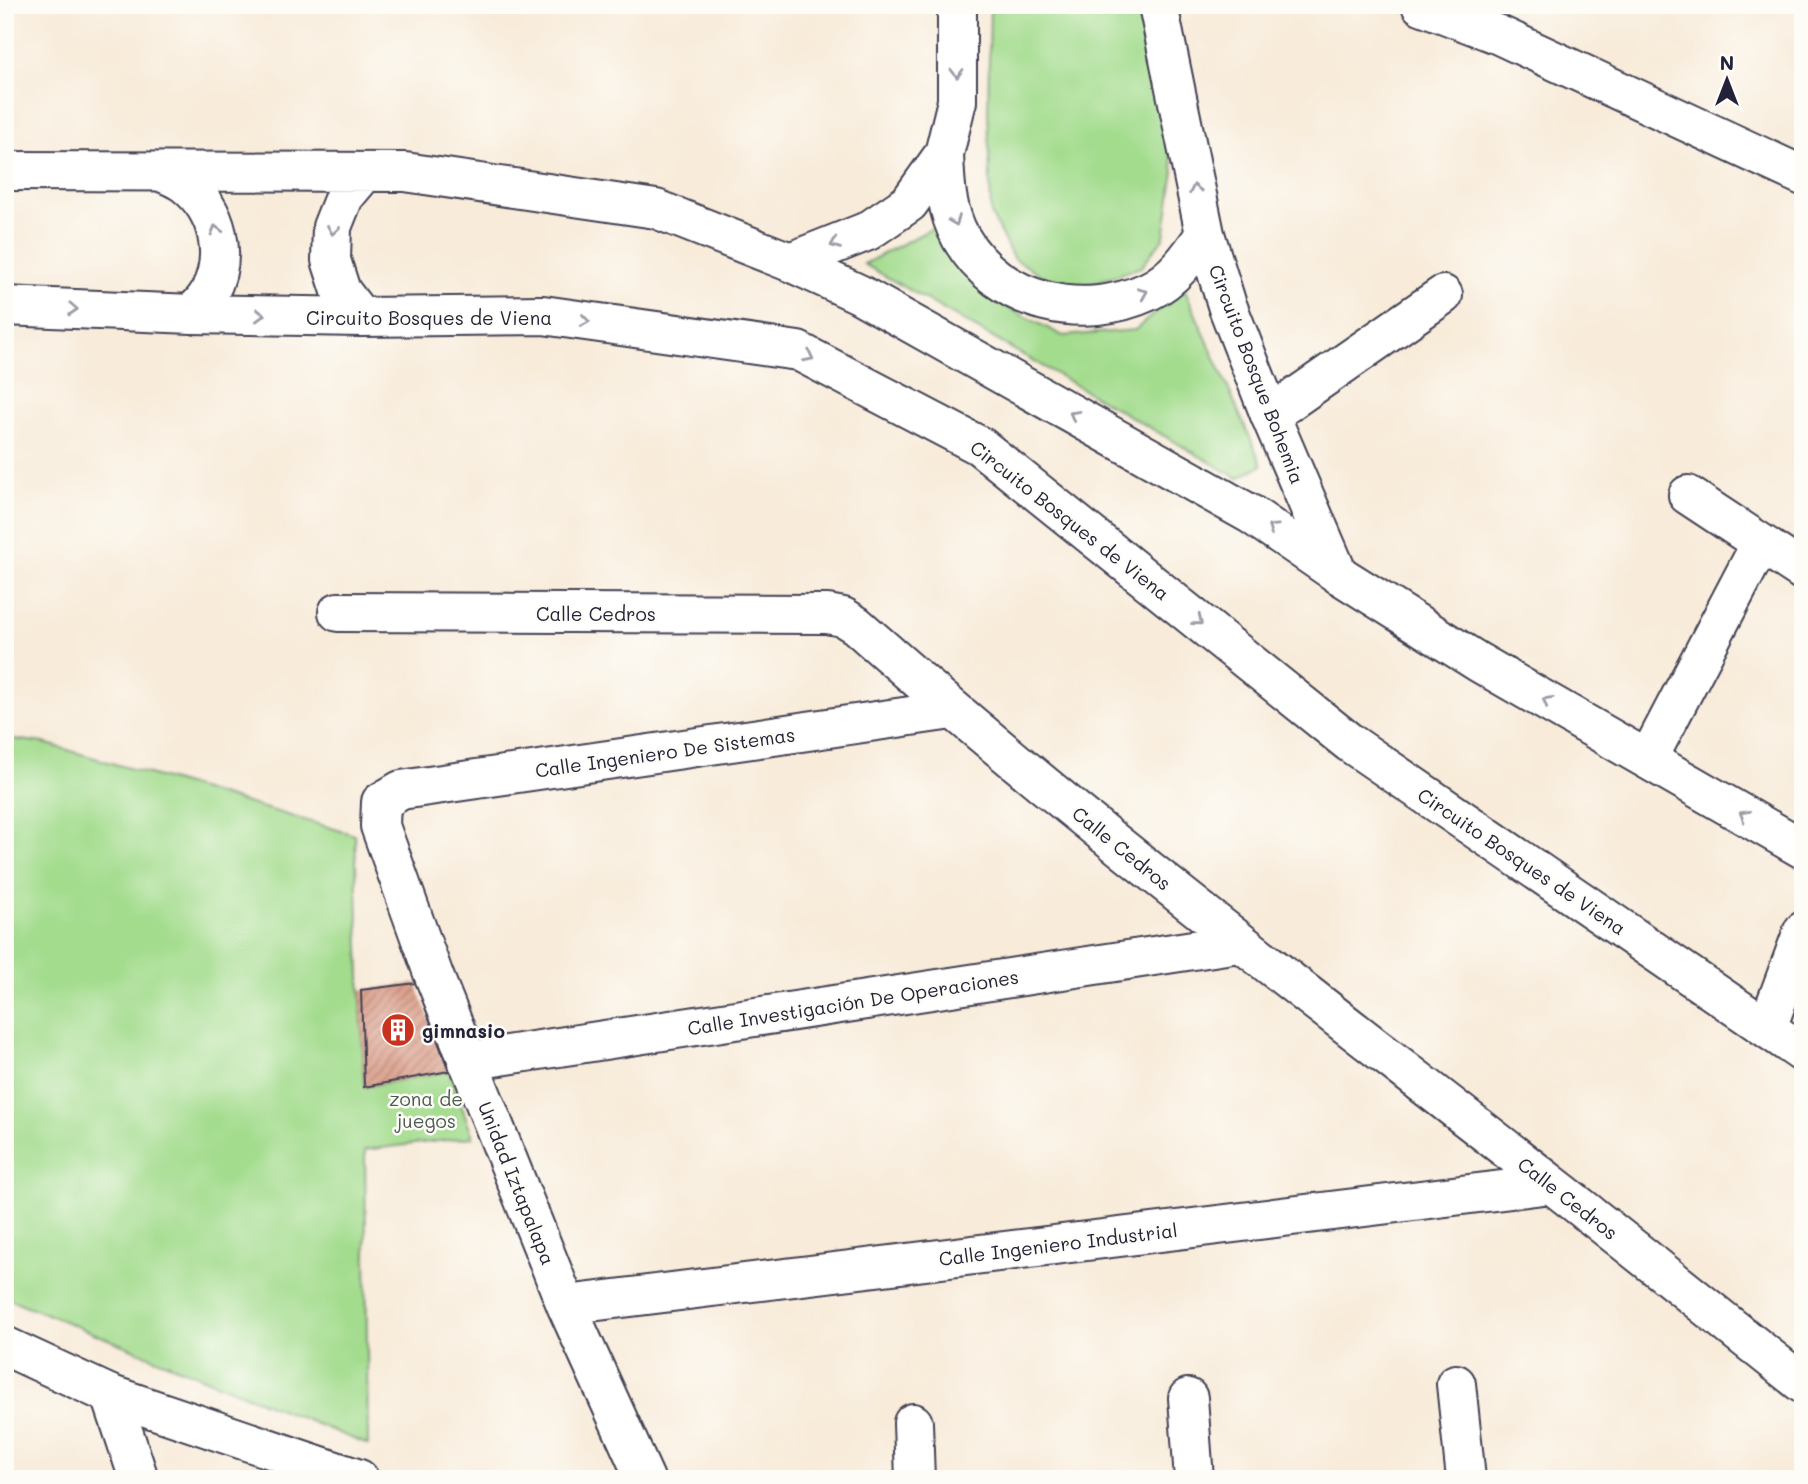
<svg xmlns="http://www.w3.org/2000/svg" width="1808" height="1484" viewBox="0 0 1808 1484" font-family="Mali,sans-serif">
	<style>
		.green { fill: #a3dc8d; stroke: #627f64; stroke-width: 2 }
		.building { fill: url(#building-hatch) }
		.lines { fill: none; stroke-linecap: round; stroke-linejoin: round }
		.minor-casing { stroke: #424053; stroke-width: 42 }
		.tertiary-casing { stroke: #424053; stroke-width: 42 }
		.secondary-casing { stroke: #424053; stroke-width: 42 }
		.minor { stroke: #fff; stroke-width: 38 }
		.tertiary { stroke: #fff; stroke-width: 38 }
		.secondary { stroke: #fff; stroke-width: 38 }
		.oneway { stroke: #9c9ca7 }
		.labels { text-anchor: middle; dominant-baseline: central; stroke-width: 5; stroke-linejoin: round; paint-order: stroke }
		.street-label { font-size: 19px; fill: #22223b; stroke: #fdfcf7 }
		.poi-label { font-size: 19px; font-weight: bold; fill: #22223b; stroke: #fdfcf7; text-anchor: start }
		.park-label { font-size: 19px; fill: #495a54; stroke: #fdfcf7 }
	</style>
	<defs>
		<pattern id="building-hatch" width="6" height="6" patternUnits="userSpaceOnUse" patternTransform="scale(1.75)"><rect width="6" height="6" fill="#da9b86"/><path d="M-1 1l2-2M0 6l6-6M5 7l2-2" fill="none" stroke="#b07e6f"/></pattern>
	</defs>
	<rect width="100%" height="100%" fill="#fdfcf7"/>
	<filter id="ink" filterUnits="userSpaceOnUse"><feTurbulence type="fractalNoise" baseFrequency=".0143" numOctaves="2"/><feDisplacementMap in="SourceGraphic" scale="14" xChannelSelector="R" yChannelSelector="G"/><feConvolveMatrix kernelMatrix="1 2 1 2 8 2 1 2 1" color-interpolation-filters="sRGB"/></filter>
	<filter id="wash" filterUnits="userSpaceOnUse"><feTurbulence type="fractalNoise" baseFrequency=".00686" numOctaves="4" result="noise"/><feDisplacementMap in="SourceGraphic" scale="28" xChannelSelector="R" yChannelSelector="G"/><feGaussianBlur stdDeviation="1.57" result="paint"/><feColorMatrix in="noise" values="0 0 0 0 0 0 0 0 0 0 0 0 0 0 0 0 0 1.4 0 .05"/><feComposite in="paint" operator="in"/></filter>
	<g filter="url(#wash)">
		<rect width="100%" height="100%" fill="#f8ebd9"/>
		<path class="green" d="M990,5H1140L1141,25L1174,171L1164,237L1141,267L1069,291L1013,258L991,214L988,113Z
			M948,220L959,255L995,301L1063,336L1135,330L1184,288L1262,465L1238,478L864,264Z
			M5,738L44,743L355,835L364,1087L449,1071L473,1137L365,1150L368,1445L5,1297Z"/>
		<g id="blocks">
			<path class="building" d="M416,983L449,1071L364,1087L361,990Z"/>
		</g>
	</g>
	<g filter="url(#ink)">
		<use href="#blocks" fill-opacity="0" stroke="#424053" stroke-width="2"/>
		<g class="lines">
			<g class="minor-casing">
				<path id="minor" d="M1421,5L1499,35L1803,176
					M1270,415L1443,295
					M1688,495L1803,571
					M338,612L827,614L843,617L856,625C1078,822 1316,1000 1550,1183C1635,1249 1718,1317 1803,1384
					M1648,759L1761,543
					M467,1061L1239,943
					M566,1305L1551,1184
					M1456,1384L1466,1479
					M111,1395L139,1479
					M1188,1398L1194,1479
					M913,1423L915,1479
					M645,1479L566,1305L434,976L380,826L381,802L401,790L952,710"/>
			</g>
			<g class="tertiary-casing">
				<path id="tertiary" d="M1158,5L1205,234L1227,305L1270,415L1338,574
					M944,154C945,183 946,211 961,238C999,304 1083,322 1149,291C1174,279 1190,256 1205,234
					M790,262L868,231L909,203L944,154L957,101V5
					M5,1346L111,1395L359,1479"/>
			</g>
			<g class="secondary-casing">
				<path id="secondary" d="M5,171L405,172L656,209L790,262L859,294L1252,515L1338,574L1478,662L1803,849
					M161,172C169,175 178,179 185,184C218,210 229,255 209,293C205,301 198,307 192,314
					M5,306L192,314L361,317L543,315L798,351L980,446L1350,743L1803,1053
					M361,317L341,291L331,260L332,227L344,197L365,172
					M1767,1028L1803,931"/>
			</g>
			<use href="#minor" class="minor"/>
			<use href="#tertiary" class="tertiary"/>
			<use href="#secondary" class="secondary"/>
		</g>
		<defs><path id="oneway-chevron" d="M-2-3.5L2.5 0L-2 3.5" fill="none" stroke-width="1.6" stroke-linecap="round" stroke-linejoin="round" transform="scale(1.75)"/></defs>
		<g class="oneway">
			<use href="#oneway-chevron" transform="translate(957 73) rotate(90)"/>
			<use href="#oneway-chevron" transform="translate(1195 189) rotate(-102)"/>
			<use href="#oneway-chevron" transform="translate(955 221) rotate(69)"/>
			<use href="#oneway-chevron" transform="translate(216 230) rotate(-106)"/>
			<use href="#oneway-chevron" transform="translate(333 230) rotate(99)"/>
			<use href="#oneway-chevron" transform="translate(835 244) rotate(158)"/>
			<use href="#oneway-chevron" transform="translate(1143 293) rotate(-23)"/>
			<use href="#oneway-chevron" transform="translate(73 309) rotate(3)"/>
			<use href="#oneway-chevron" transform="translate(260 315) rotate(1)"/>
			<use href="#oneway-chevron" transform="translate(585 321) rotate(8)"/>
			<use href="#oneway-chevron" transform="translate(809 357) rotate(27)"/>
			<use href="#oneway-chevron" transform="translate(1074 415) rotate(-151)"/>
			<use href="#oneway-chevron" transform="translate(1272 528) rotate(-146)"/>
			<use href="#oneway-chevron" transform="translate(1198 621) rotate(39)"/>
			<use href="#oneway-chevron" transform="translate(1547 701) rotate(-150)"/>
			<use href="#oneway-chevron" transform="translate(1744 815) rotate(-150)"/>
		</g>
	</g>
	<defs>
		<g id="building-disc" transform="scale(1.75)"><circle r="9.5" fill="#c8321e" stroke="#fdfcf7"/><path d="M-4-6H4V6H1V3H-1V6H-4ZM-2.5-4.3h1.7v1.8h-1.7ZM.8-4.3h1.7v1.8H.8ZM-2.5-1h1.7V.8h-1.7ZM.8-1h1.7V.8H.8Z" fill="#fff"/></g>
	</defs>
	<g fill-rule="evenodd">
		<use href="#building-disc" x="398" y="1030"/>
	</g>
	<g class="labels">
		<g class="street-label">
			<text x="429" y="317">Circuito Bosques de Viena</text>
			<text transform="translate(1257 374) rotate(69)">Circuito Bosque Bohemia</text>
			<text transform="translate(1070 520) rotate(38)">Circuito Bosques de Viena</text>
			<text x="596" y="613">Calle Cedros</text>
			<text transform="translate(665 752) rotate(-8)">Calle Ingeniero De Sistemas</text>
			<text transform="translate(1122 848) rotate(39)">Calle Cedros</text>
			<text transform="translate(1522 861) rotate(34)">Circuito Bosques de Viena</text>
			<text transform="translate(853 1002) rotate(-9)">Calle Investigación De Operaciones</text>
			<text transform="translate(517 1183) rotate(68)">Unidad Iztapalapa</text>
			<text transform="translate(1568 1198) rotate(38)">Calle Cedros</text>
			<text transform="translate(1058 1244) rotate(-7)">Calle Ingeniero Industrial</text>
		</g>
		<g class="poi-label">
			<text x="422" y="1030">gimnasio</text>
		</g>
		<g class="park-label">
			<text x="426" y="1098">zona de<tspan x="426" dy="22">juegos</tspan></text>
		</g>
	</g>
	<rect width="1808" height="1484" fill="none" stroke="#fdfcf7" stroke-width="28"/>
	<g transform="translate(1727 80)" stroke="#fdfcf7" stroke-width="5" paint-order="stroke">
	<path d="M0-5L12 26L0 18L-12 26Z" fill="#22223b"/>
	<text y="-10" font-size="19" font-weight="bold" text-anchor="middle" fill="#22223b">N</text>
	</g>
</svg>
